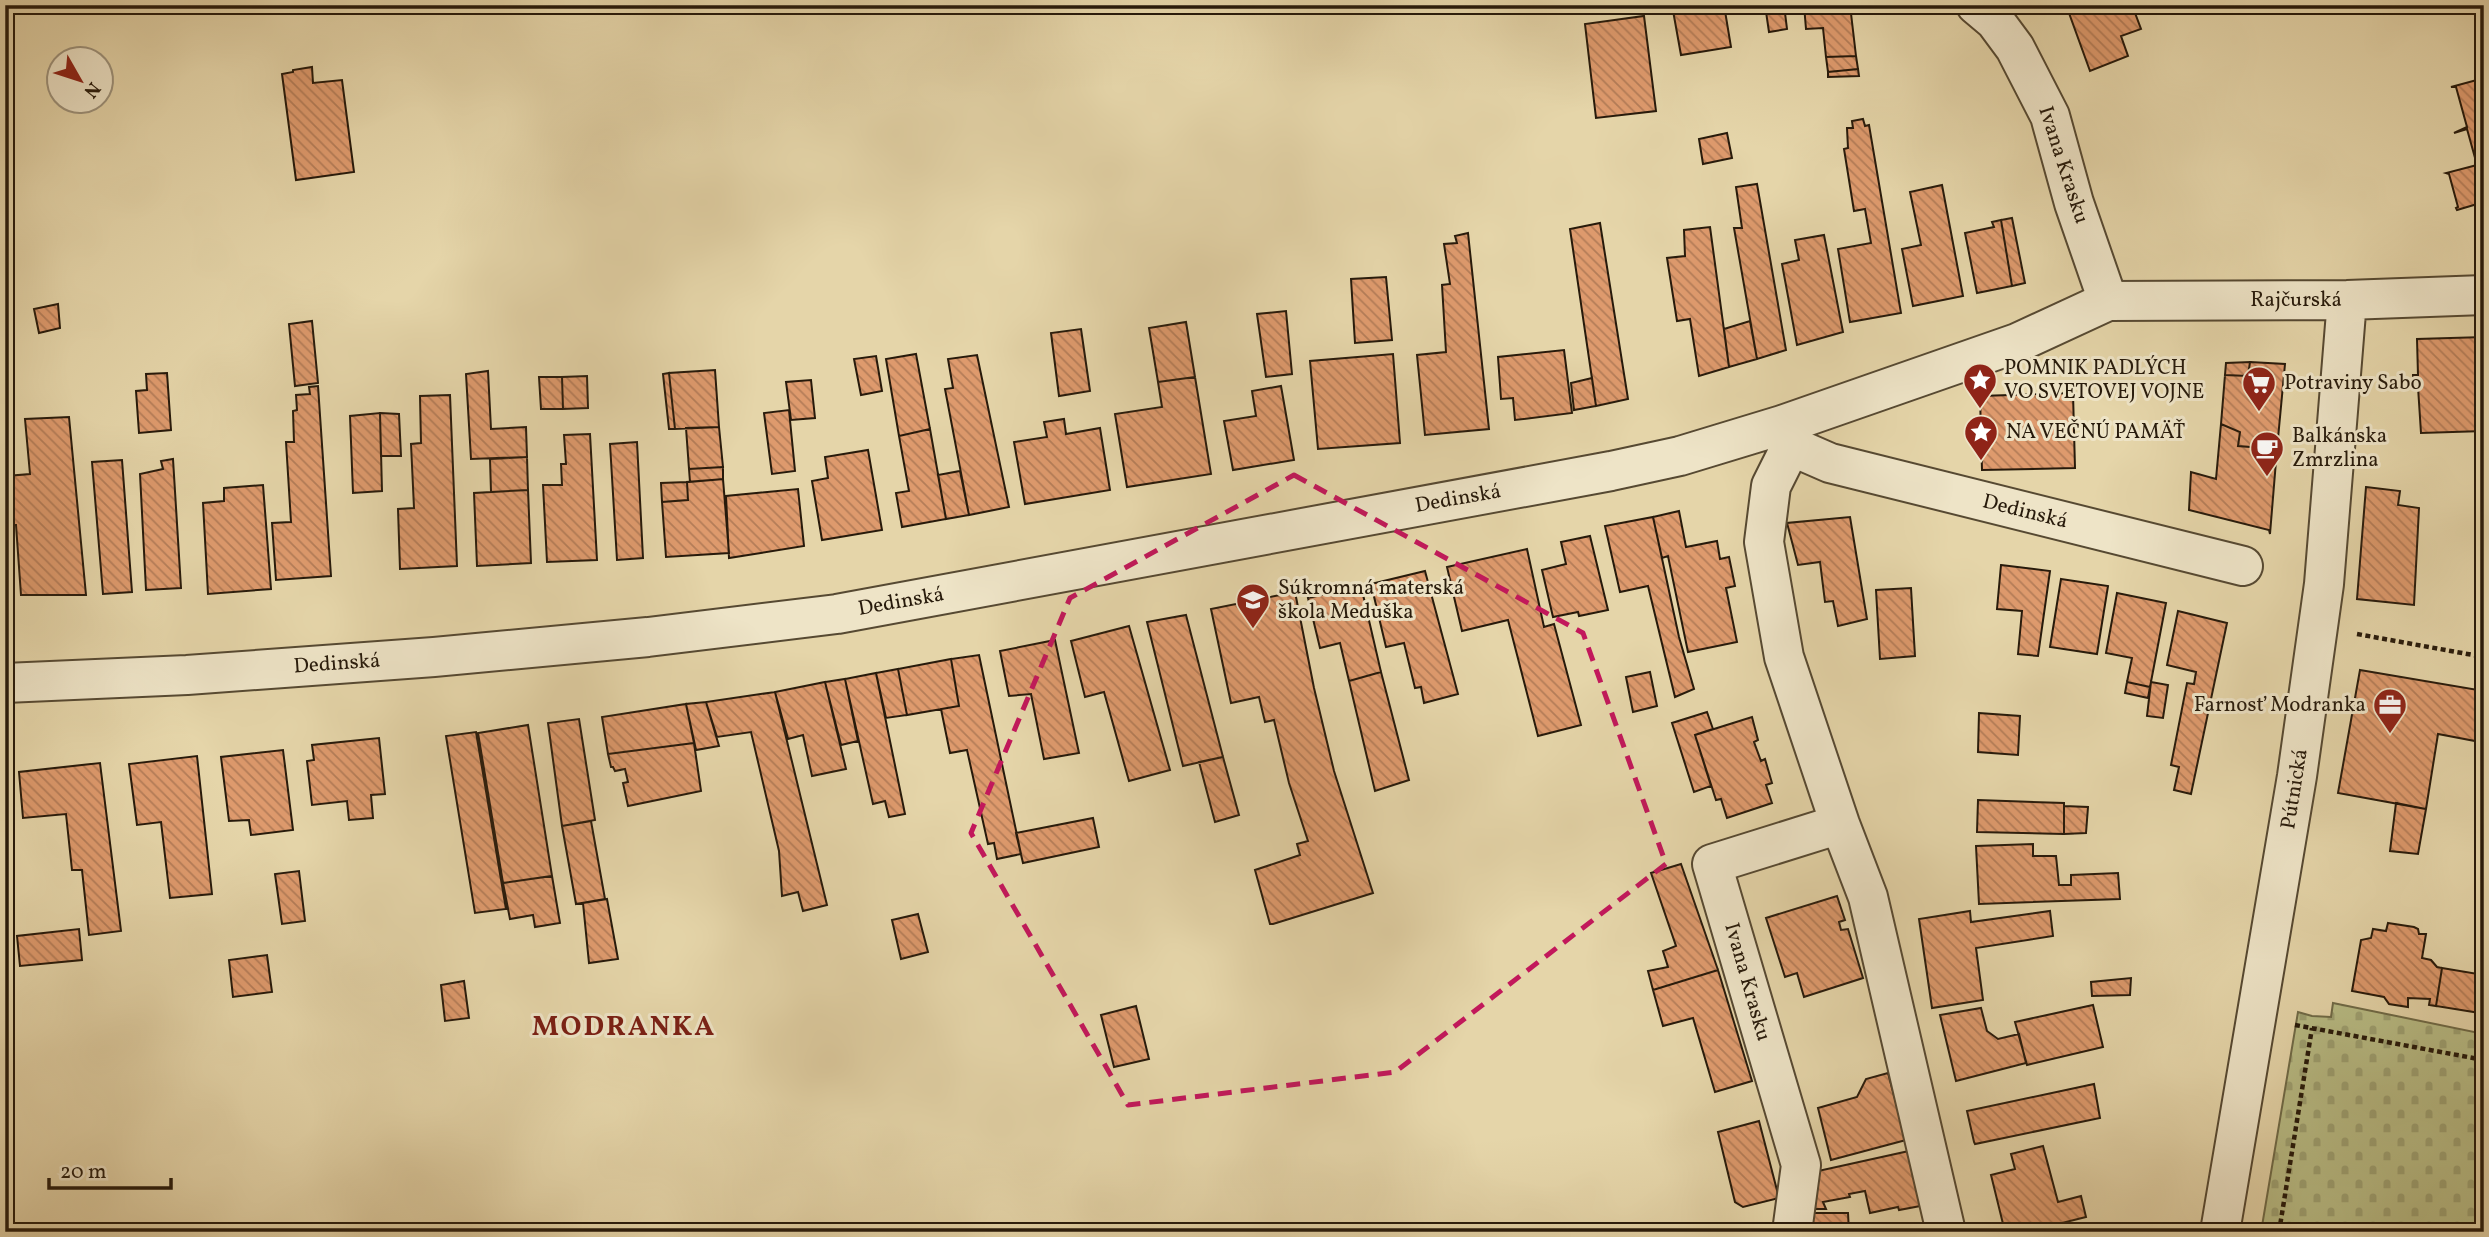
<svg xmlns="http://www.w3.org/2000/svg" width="2489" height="1237" viewBox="0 0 2489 1237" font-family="Vollkorn,serif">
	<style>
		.cemetery { fill: url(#cemetery-stones); stroke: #706b48; stroke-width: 2 }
		.building { fill: url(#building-back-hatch); stroke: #271a0b; stroke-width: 2 }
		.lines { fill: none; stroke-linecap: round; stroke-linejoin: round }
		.minor-casing { stroke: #564932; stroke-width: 42 }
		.path { stroke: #271a0b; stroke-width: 4.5; stroke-dasharray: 5 3.5; stroke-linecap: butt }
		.minor { stroke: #eee4c7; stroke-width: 38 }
		.marked { fill: none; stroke: #c2185b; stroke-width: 5; stroke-dasharray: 14 9; stroke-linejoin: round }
		.labels { text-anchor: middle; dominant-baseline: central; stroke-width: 6; stroke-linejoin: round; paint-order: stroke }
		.street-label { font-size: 21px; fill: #271a0b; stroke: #eee4c7 }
		.poi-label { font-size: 21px; fill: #271a0b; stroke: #eee4c7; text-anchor: start }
		.district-label { font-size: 28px; font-weight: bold; letter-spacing: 2px; fill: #7a1f14; stroke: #eee4c7 }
	</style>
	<defs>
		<pattern id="cemetery-stones" width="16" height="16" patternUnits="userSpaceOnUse" patternTransform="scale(1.75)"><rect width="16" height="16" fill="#b8bc85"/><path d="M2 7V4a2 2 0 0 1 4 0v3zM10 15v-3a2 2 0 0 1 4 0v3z" fill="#9ea172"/></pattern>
		<pattern id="building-back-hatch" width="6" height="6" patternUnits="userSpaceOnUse" patternTransform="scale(1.75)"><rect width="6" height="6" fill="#de9a6d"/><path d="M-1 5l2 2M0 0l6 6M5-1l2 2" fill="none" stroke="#b47d58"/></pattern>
	</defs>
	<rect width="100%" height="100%" fill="#e5d5a9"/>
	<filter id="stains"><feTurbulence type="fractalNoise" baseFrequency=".00286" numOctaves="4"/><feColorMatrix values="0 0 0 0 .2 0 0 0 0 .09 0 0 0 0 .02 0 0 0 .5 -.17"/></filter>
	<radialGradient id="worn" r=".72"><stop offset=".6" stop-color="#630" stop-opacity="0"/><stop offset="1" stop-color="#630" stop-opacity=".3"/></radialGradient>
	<path class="cemetery" d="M2333,1003L2484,1034V1232H2261L2298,1012L2312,1016L2331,1017Z"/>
	<path class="building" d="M1672,5H1724L1731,47L1681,55Z
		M1765,5H1784L1787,29L1769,32Z
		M1804,5H1850L1856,56L1826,57L1823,28L1806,29Z
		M2089,5H2132L2141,29L2121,36L2128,56L2090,71L2069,13Z
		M1644,16L1656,111L1596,118L1585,24Z
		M1856,56L1858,69L1828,72L1826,57Z
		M312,67L313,83L342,80L354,172L296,180L282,74L293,72V70Z
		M1858,69L1859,76L1828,77V72Z
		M2484,78V202L2457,210L2456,208L2458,207L2449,174L2446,173L2477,165L2467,129L2454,133L2467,127L2456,87H2451Z
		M1863,119L1865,126L1869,125L1901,313L1850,322L1838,249L1871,243L1865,209L1854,211L1844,149L1848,148L1847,128H1853L1852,121Z
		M1727,133L1732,158L1703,164L1699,139Z
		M1757,184L1786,350L1757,359L1734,228H1742L1736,187Z
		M1942,185L1963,296L1913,306L1902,249L1921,245L1910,192Z
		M2012,218L2025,283L2012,286L2001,220Z
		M2001,220L2012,286L1977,293L1965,233L1994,227L1992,222Z
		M1600,223L1628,399L1596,406L1570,229Z
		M1710,227L1729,367L1699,376L1690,319L1677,321L1667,258L1685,256L1684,230Z
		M1468,233L1489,429L1425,435L1417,355L1446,352L1442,285L1450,284L1444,244L1457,243L1455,236Z
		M1824,235L1843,332L1797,345L1782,264L1799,260L1795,240Z
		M1386,277L1392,340L1355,343L1351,279Z
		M58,304L60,328L39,333L34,309Z
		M1286,311L1292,374L1266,377L1257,314Z
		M312,321L318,383L295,386L289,324Z
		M1750,321L1757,359L1729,367L1724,329Z
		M1186,322L1195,377L1158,382L1149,328Z
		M1081,329L1090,391L1059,396L1051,333Z
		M2484,337V431L2421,433L2418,387H2413V375H2418L2417,339Z
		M1564,350L1572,413L1515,420L1513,398L1501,399L1498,357Z
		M916,354L930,429L899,436L886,359Z
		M1393,354L1400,443L1318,449L1310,361Z
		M977,355L1009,507L969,515L945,389L953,388L948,359Z
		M876,356L882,391L861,395L854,359Z
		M2250,362L2285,364L2277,449L2238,446L2240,432L2221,424L2225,375L2248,376Z
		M2250,362L2248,376L2225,375L2226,363Z
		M715,370L719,427L675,429L669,373Z
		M488,371L491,429L526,427L527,457L471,459L466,374Z
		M167,373L171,430L139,433L136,391L147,390L146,374Z
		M669,373L675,429H669L663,374Z
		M587,376L588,408L563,409L562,377Z
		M539,377H562L563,409H541Z
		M1195,377L1211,474L1127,487L1115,414L1162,407L1158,382Z
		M1592,378L1596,406L1574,410L1571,383Z
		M811,380L815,418L791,420L786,382Z
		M318,386L331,576L276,580L272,523L291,522L286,442H294L293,411L297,410L296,395L310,394L309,387Z
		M1281,386L1294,460L1233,470L1224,421L1256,416L1252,391Z
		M2073,393L2075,468L1982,470L1980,396Z
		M450,395L457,566L400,569L398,509L414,508L411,444L421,443L420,396Z
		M789,410L795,471L772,474L764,413Z
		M380,413L382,491L353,493L350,416Z
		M380,413L399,414L401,456H381Z
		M69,417L86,595H21L16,525H11L7,476L30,474L25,419Z
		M1064,419L1066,434L1100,428L1110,490L1025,504L1014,442L1047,437L1044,422Z
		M2221,424L2240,432L2238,446L2277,449L2270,534L2269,530L2189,510L2191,472L2216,479Z
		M719,427L723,467L689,469L686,428Z
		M930,429L946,519L902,527L896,493L909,491L899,436Z
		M590,434L597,560L547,562L543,485H562L561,464H566L564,435Z
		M637,442L643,558L617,560L610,444Z
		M868,450L882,530L822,540L812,481L828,478L825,457Z
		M527,457L528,490L491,492L490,459Z
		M173,459L181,588L146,590L140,474L163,469L161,461Z
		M122,460L132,592L103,594L92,462Z
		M723,467V479L690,482L689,469Z
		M960,471L969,515L946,519L938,475Z
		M723,479L729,553L666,557L662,502L688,500L687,482Z
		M687,482L688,500L662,502L661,483Z
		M263,485L271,589L208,594L203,503L224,501V488Z
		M2366,487L2400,491L2398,505L2419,508L2414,605L2357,599Z
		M798,489L804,546L729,558L726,496Z
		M528,490L531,563L477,566L474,493Z
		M1679,511L1686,547L1717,541L1720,559L1729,557L1735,586L1726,588L1737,642L1688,652L1668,556L1662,558L1653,517Z
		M1653,517L1679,637L1694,689L1675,697L1648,586L1620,592L1605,526Z
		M1850,517L1867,619L1838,626L1833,601L1825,602L1820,562L1798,565L1787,523Z
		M1590,536L1608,610L1579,616L1578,612L1553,617L1542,570L1566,564L1561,542Z
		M1527,549L1544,627L1554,624L1581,725L1538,736L1508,620L1462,631L1447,567Z
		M2001,565L2050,571L2038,656L2018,654L2022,611L1997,609Z
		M1425,571L1458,694L1424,703L1421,687L1415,688L1404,643L1386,647L1371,584Z
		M2061,579L2108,586L2097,654L2050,647Z
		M1361,586L1381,672L1349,681L1340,643L1320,648L1308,598Z
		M1911,588L1915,656L1880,659L1876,590Z
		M1295,592L1314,688L1334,771L1373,893L1273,924H1270L1255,870L1300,855L1297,844L1308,841L1289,783L1274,720L1265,722L1259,697L1231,703L1211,609Z
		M2117,593L2166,603L2150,687L2127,682L2132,658L2106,653Z
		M2178,611L2227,623L2191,794L2174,790L2179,767L2171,765L2187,683L2194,684L2196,672L2167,665Z
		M1186,615L1223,757L1183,766L1147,622Z
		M1129,626L1170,770L1129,781L1104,692L1085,697L1071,641Z
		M1055,640L1079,753L1044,759L1031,694L1009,696L1000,651Z
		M979,655L1021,854L997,859L994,843L988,844L967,750L950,753L941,709L959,706L951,659Z
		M951,659L959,706L907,715L898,669Z
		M898,669L907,715L886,718L876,673Z
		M2360,670L2484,691L2475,741L2438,734L2426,809L2338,793Z
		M1381,672L1409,780L1375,791L1349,681Z
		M1650,672L1657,706L1633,712L1626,677Z
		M876,673L905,814L889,817L885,801L873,804L845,679Z
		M845,679L858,741L841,745L825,682Z
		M825,682L846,769L812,776L803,735L788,739L775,692Z
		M2127,682L2150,687L2148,698L2125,693Z
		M2151,682L2168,685L2163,718L2147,716Z
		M775,692L827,905L803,911L798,892L782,896L779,851L751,732L717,737L706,702Z
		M706,702L719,746L696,750L686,704Z
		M686,704L694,743L608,754L602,717Z
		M1707,712L1713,729L1695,735L1711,786L1694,792L1672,723Z
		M1979,713L2020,716L2018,755L1978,752Z
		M1752,717L1758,740L1754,742L1761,761L1765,759L1772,783L1766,785L1772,803L1727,818L1721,799L1716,800L1695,735Z
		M579,719L595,820L562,826L548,723Z
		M528,725L552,876L503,883L478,733Z
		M476,732L506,909L475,913L446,736Z
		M379,738L385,794L371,795L373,818L349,820L347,801L312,805L307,761L314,760L312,745Z
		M694,743L701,791L628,806L623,783L628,782L625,769L615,771L613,767H611L608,754Z
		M283,750L293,830L251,835L249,820L229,821L221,757Z
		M197,756L212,894L170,898L161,822L137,825L129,764Z
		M1223,757L1239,815L1215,822L1199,762Z
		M100,763L121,931L89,935L82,870H72L66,814L23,818L19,772Z
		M1978,800L2064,803V834L1977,832Z
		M2396,803L2426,809L2418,854L2390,851Z
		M2064,806L2088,807L2086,833L2064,834Z
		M1093,818L1099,847L1023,863L1016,833Z
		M591,821L605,899L576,904L562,826Z
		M2033,844V856H2056L2059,885H2071V875L2118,873L2120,899L1979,904L1976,846Z
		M1681,864L1718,970L1653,990L1648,971L1668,967L1663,951L1676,946L1651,873Z
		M299,871L305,921L282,924L275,874Z
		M552,876L560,923L535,927L533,915L510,919L503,883Z
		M1837,896L1845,920L1839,922L1841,930L1848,929L1863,978L1804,997L1797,973L1785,977L1766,918Z
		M607,899L618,959L589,963L583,903Z
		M1970,911L1971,922L2050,911L2053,936L1976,948L1983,1000L1932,1008L1919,919Z
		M918,914L928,952L901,959L892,920Z
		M2388,923L2414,927L2418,929L2419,934H2426L2422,958L2431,960L2437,967L2442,968L2436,1006L2429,1005L2430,999L2408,998V1007L2389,1004L2384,997L2352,991L2361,940L2371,938L2373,929L2386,931Z
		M79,929L82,960L20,966L17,936Z
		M267,955L272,992L233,997L229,960Z
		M2442,968L2484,975L2480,1013L2436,1006Z
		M1718,970L1752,1081L1715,1092L1693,1018L1663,1026L1653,990Z
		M2131,978L2130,995L2092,996L2091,982Z
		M464,981L469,1018L445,1021L441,985Z
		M2093,1005L2103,1047L2027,1065L2015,1022Z
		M1136,1006L1149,1059L1114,1067L1101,1015Z
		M1981,1008L1987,1031L1998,1039L2019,1034L2026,1063L1956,1081L1940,1015Z
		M1888,1073L1906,1140L1831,1160L1818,1108L1857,1097L1866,1079Z
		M2094,1084L2100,1118L1975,1144L1974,1142L1967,1111Z
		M1759,1121L1779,1198L1743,1207L1735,1202L1718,1132Z
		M2043,1146L2058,1202L2081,1196L2086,1217L2026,1232H2005L1991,1175L2015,1169L2011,1154Z
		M1918,1149L1931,1204L1899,1210L1898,1207L1870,1213L1865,1191L1849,1194L1850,1197L1823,1202L1826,1209H1813L1809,1173Z
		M1813,1213H1848L1849,1232H1812Z"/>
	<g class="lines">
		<g class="minor-casing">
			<path id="minor" d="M1976,5L1995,21L2015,48L2050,116L2074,203L2108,301
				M1782,425L2017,343L2108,301L2347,300L2484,295
				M1791,446L1771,486L1764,542L1784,657L1840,824L1868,897L1946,1232
				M5,683L187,675L434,657L648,637L837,614L1611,471L1680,456L1782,425L1791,446L1830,463L2243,566
				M1792,1232L1801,1165L1712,864L1840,824
				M2220,1232L2297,776L2324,584L2347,300"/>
		</g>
		<path class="path" d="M2357,634L2484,657
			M2295,1025L2484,1060
			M2279,1232L2312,1028"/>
		<use href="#minor" class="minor"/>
	</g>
	<path class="marked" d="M1294,475L1583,633L1666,864L1395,1072L1128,1105L971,833L1070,598Z"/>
	<defs>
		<g id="sight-pin" transform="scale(1.75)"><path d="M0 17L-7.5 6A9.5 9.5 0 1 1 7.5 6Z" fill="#8f2418" stroke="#eee4c7"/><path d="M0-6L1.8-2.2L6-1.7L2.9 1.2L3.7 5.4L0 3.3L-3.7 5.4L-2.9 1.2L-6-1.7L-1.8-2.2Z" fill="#fff"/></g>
		<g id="supermarket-pin" transform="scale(1.75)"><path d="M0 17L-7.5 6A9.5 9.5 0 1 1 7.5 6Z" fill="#8f2418" stroke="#eee4c7"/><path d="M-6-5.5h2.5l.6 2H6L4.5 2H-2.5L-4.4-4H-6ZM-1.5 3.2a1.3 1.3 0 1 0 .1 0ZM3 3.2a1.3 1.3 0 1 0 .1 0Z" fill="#fff"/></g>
		<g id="cafe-pin" transform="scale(1.75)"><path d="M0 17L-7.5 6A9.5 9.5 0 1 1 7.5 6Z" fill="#8f2418" stroke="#eee4c7"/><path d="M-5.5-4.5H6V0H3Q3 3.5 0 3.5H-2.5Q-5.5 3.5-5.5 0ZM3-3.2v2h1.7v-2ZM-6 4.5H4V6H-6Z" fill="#fff"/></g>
		<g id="school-pin" transform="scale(1.75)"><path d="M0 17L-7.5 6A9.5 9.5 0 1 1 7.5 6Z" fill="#8f2418" stroke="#eee4c7"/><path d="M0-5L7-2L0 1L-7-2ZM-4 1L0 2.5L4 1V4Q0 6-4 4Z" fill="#fff"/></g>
		<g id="office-pin" transform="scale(1.75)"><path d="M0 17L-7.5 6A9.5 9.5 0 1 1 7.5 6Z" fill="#8f2418" stroke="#eee4c7"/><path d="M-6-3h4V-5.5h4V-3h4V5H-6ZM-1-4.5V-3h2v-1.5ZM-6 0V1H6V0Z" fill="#fff"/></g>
	</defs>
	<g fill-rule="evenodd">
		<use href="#sight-pin" x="1980" y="380"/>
		<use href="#supermarket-pin" x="2259" y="383"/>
		<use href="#sight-pin" x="1981" y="432"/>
		<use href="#cafe-pin" x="2267" y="448"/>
		<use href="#school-pin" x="1253" y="600"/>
		<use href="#office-pin" x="2390" y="705"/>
	</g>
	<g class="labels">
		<g class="street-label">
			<text transform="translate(2063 165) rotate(72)">Ivana Krasku</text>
			<text x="2296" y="300">Rajčurská</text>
			<text transform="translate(1458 499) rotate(-10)">Dedinská</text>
			<text transform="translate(2025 512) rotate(14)">Dedinská</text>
			<text transform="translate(901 602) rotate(-10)">Dedinská</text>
			<text transform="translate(337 664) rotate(-4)">Dedinská</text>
			<text transform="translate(2295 789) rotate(-81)">Pútnická</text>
			<text transform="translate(1747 982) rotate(74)">Ivana Krasku</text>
		</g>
		<g class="poi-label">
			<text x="2004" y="368">POMNIK PADLÝCH<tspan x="2004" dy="24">VO SVETOVEJ VOJNE</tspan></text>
			<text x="2284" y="383">Potraviny Sabo</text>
			<text x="2006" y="432">NA VEČNÚ PAMÄŤ</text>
			<text x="2292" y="436">Balkánska<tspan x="2292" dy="24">Zmrzlina</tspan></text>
			<text x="1278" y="588">Súkromná materská<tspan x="1278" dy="24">škola Meduška</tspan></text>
			<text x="2366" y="705" text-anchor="end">Farnosť Modranka</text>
		</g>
		<g class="district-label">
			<text x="624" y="1027">MODRANKA</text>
		</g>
	</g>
	<rect width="2489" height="1237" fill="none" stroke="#e5d5a9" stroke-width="28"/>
	<rect x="7" y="7" width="2475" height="1223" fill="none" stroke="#271a0b" stroke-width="3.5"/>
	<rect x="14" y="14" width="2461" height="1209" fill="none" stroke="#271a0b" stroke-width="2"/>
	<g transform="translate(80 80) rotate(129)"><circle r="33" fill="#eee4c7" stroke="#9e937c" stroke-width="2"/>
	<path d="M0-5L12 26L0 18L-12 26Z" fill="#8f2418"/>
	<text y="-10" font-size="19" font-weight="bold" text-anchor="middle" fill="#271a0b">N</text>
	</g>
	<path d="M49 1178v10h122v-10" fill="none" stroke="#271a0b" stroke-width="3.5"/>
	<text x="60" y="1178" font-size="21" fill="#271a0b" stroke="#eee4c7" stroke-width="5" paint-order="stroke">20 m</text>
	<rect width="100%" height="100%" filter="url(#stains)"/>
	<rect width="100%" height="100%" fill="url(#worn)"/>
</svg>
